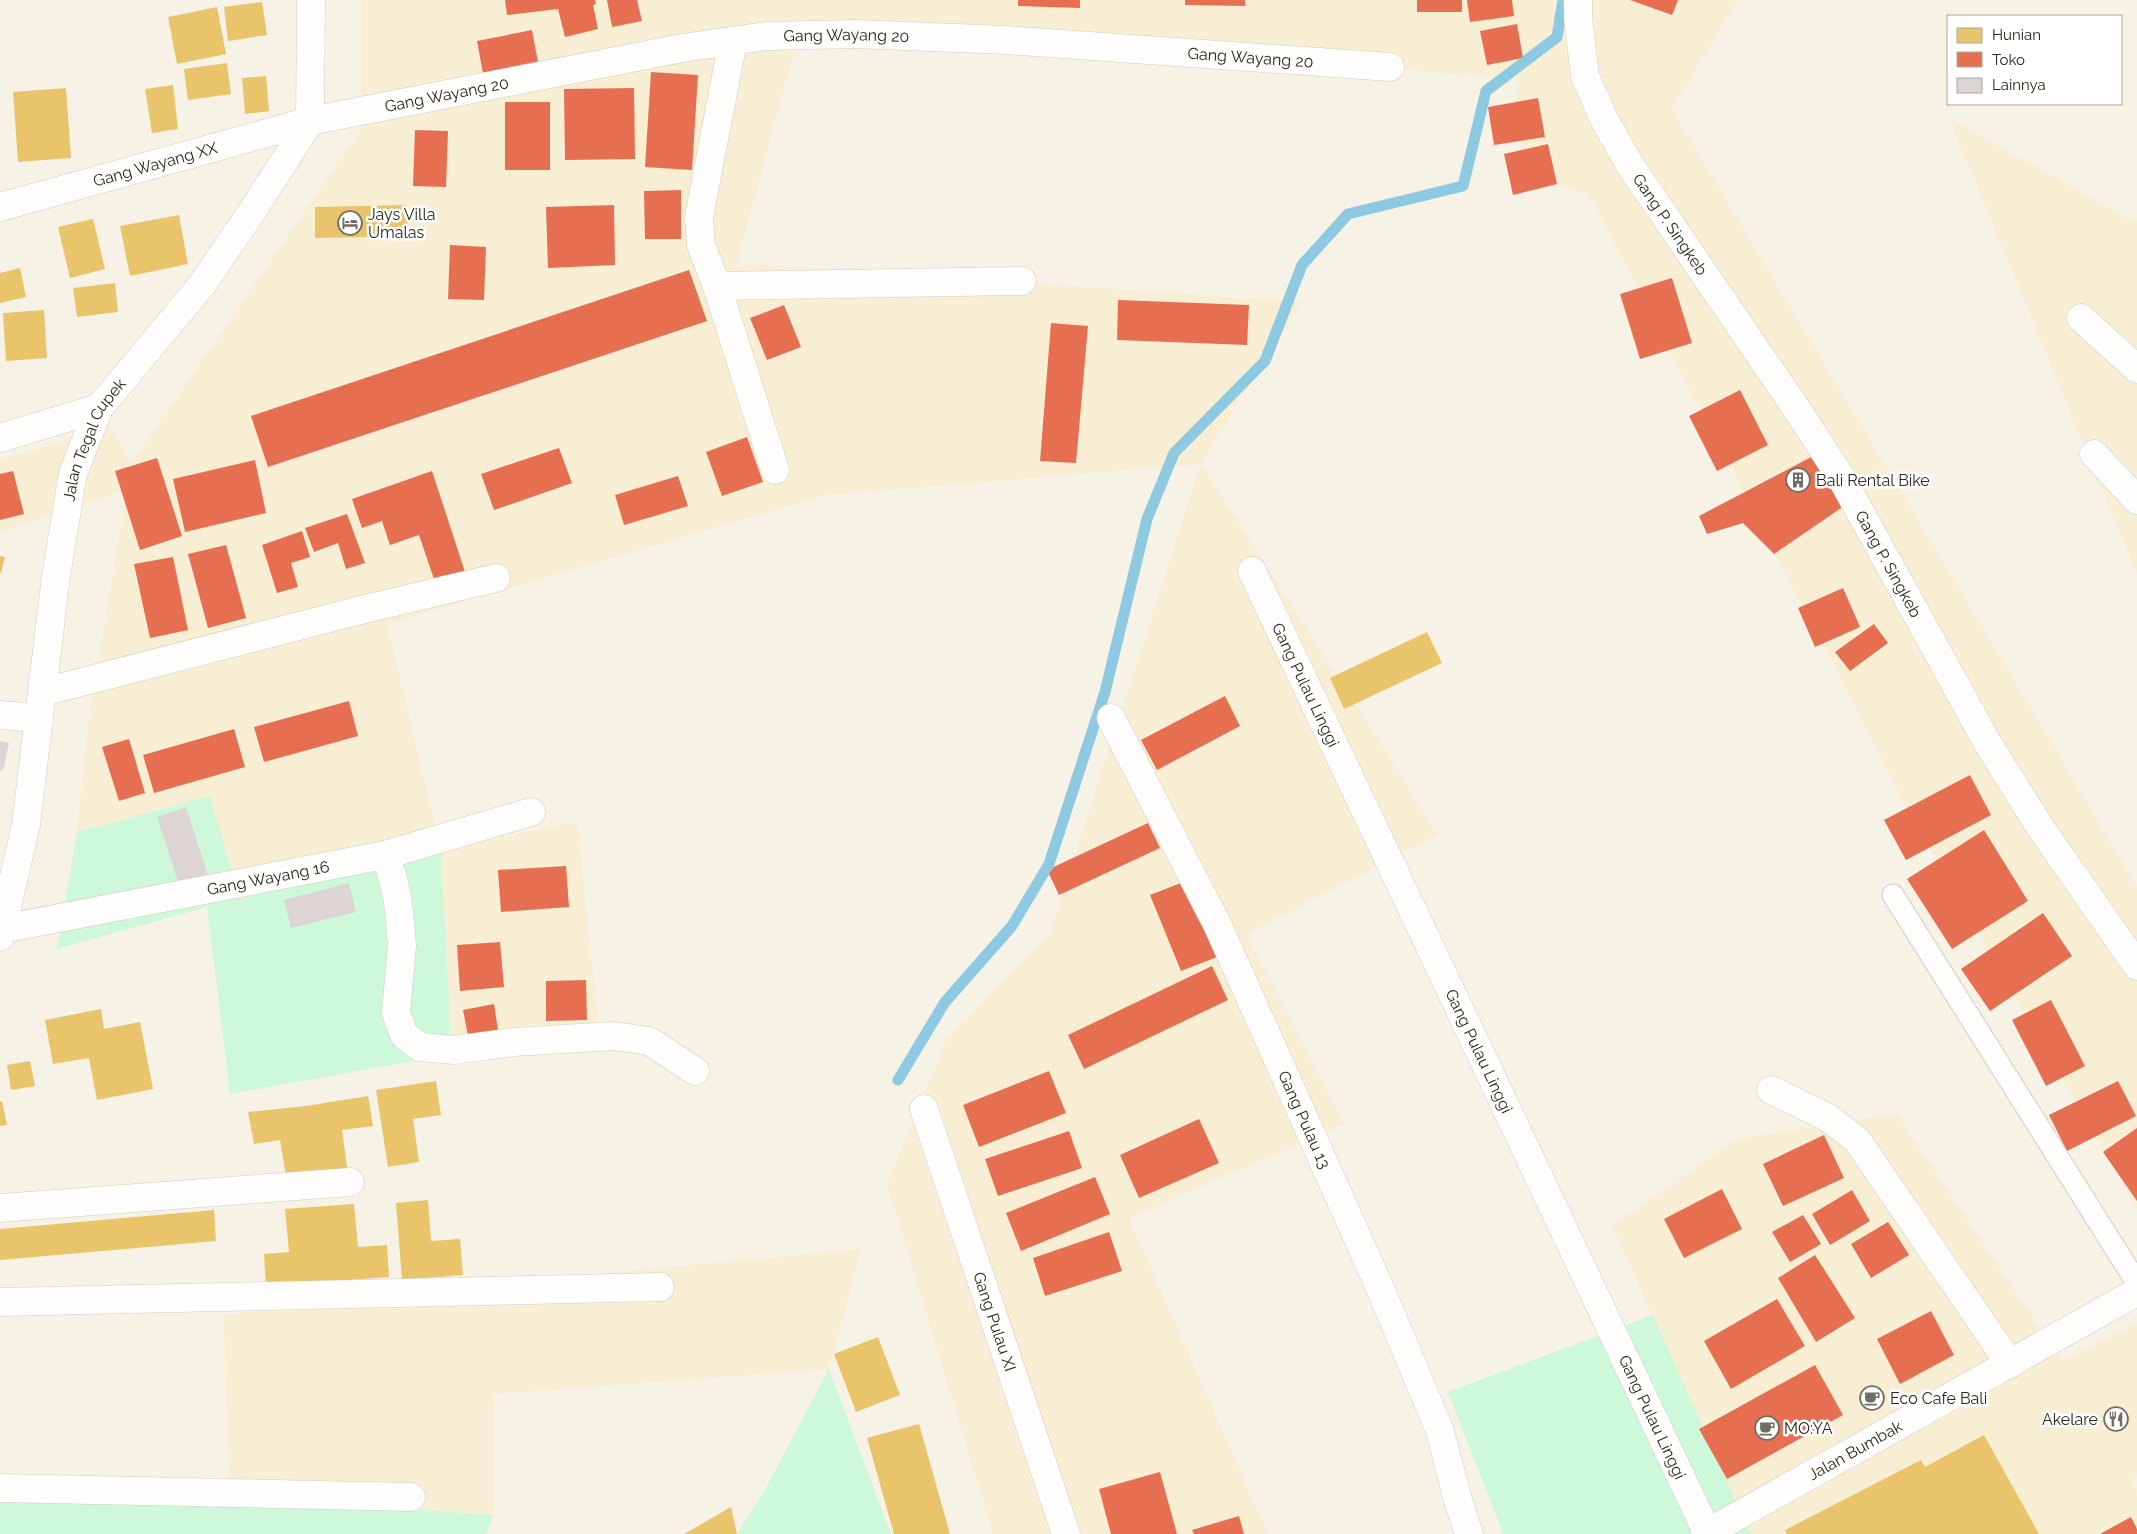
<svg xmlns="http://www.w3.org/2000/svg" width="2137" height="1534" viewBox="0 0 2137 1534" font-family="Raleway,sans-serif">
	<style>
		.built { fill: #f7eed4 }
		.green { fill: #cef8da }
		.homes { fill: #e9c46a }
		.shops { fill: #e76f51 }
		.lines { fill: none; stroke-linecap: round; stroke-linejoin: round }
		.stream { stroke: #8dc9e1; stroke-width: 11 }
		.building { fill: #ddd5d3 }
		.service-casing { stroke: #d1ccc1; stroke-width: 23 }
		.minor-casing { stroke: #d1ccc1; stroke-width: 29 }
		.tertiary-casing { stroke: #d1ccc1; stroke-width: 29 }
		.service { stroke: #fefdfb; stroke-width: 21 }
		.minor { stroke: #fefdfb; stroke-width: 28 }
		.tertiary { stroke: #fefdfb; stroke-width: 28 }
		.labels { text-anchor: middle; dominant-baseline: central; stroke-width: 5; stroke-linejoin: round; paint-order: stroke }
		.street-label { font-size: 16px; fill: #2a261b; stroke: #fff }
		.poi-label { font-size: 16px; fill: #2a261b; stroke: #fff; text-anchor: start }
	</style>
	<rect width="100%" height="100%" fill="#f7f2e6"/>
	<path class="built" d="M361,0H1738L1672,109L2137,886V1209L1918,828L1589,195L1525,172L1516,79L802,22L737,263L1301,302L1201,464L1377,737L1437,835L1247,934L1344,1124L1129,1218L1268,1534H993L887,1184L946,1041L1049,935L1201,464L826,495L387,624L441,849L577,822L599,1030L452,1054L441,849L240,899L209,796L77,832L88,726L127,490L0,532V460L111,428L131,464L361,130Z
		M1949,118L2134,222L2137,220V574Z
		M1897,1114L2062,1361L2137,1323V1476L2131,1480L2137,1490V1534H1751L1612,1226L1737,1139Z
		M861,1249L829,1369L493,1394V1515L230,1496L224,1315L483,1285Z"/>
	<path class="green" d="M210,796L240,899L441,849L452,1054L230,1094L207,907L57,949L77,832Z
		M1653,1315L1751,1534H1503L1448,1392Z
		M829,1369L891,1534H737L766,1488Z
		M0,1488L230,1496L493,1515L486,1534H0Z"/>
	<path class="homes" d="M262,2L267,35L228,41L224,7Z
		M217,7L226,54L177,64L168,17Z
		M227,63L231,94L188,100L184,69Z
		M266,76L269,111L245,114L242,78Z
		M173,85L178,129L152,133L145,89Z
		M66,88L71,158L18,162L13,92Z
		M407,205L408,236L315,238V207Z
		M179,215L188,264L130,276L120,226Z
		M93,219L105,269L70,278L58,227Z
		M20,268L26,297L0,303V273Z
		M115,283L118,312L77,317L73,288Z
		M44,310L47,358L6,361L3,313Z
		M0,556L5,557L1,573H0Z
		M1427,632L1442,663L1344,709L1330,678Z
		M101,1009L104,1029L140,1022L153,1089L97,1100L89,1058L53,1064L45,1020Z
		M30,1061L35,1086L11,1090L7,1065Z
		M436,1081L441,1115L413,1119L419,1162L388,1167L376,1090Z
		M368,1096L373,1126L342,1130L348,1173L287,1182L280,1140L254,1144L248,1112L306,1106Z
		M2,1101L7,1125L0,1126V1102Z
		M428,1200L431,1241L460,1239L463,1275L402,1280L396,1203Z
		M354,1204L358,1247L387,1245L389,1277L266,1286L264,1254L289,1252L285,1209Z
		M214,1210L216,1241L0,1260V1229Z
		M878,1337L900,1395L856,1412L834,1354Z
		M919,1424L950,1534H894L867,1438Z
		M1984,1435L2039,1534H1787L1785,1530L1921,1460L1925,1467Z
		M731,1507L737,1534H684Z"/>
	<path class="shops" d="M505,0H595L596,4L593,5L598,29L565,37L558,9L507,15Z
		M607,0H637L642,21L612,27Z
		M1018,0H1080V8L1018,6Z
		M1185,0H1245V6L1185,5Z
		M1417,0H1462V12H1417Z
		M1467,0H1512L1514,16L1470,22Z
		M1630,0H1678L1672,15Z
		M1517,24L1523,58L1487,65L1480,31Z
		M532,30L539,68L484,79L477,41Z
		M651,72L698,75L692,170L645,167Z
		M634,88L635,159L565,160L564,89Z
		M1538,98L1545,137L1494,145L1488,107Z
		M505,102H550V170H505Z
		M415,130L448,131L446,187L413,186Z
		M1548,144L1557,184L1513,195L1504,154Z
		M681,190V239H645L644,191Z
		M614,205L615,265L548,268L546,207Z
		M450,245L486,247L484,300L448,299Z
		M689,270L707,321L268,467L251,416Z
		M1672,278L1692,343L1640,359L1620,294Z
		M1118,300L1249,305L1247,345L1117,340Z
		M784,305L801,347L767,360L750,318Z
		M1051,323L1088,326L1076,463L1040,461Z
		M1740,390L1768,445L1717,471L1689,416Z
		M747,437L763,482L722,496L706,452Z
		M559,448L572,483L494,510L481,474Z
		M1815,455L1844,506L1774,554L1743,523L1707,534L1699,516Z
		M157,458L182,536L140,550L115,471Z
		M255,460L266,513L185,532L173,479Z
		M13,471L24,514L0,520V474Z
		M432,471L466,575L436,585L419,535L390,545L382,521L362,528L352,499Z
		M678,476L688,506L624,525L615,495Z
		M347,514L365,563L346,569L338,543L314,552L305,528Z
		M302,531L310,557L291,563L298,587L277,593L262,545Z
		M226,545L246,618L208,628L188,554Z
		M173,557L188,630L150,638L134,564Z
		M1843,588L1860,627L1815,647L1798,608Z
		M1874,624L1888,643L1850,671L1835,652Z
		M1225,696L1240,726L1157,770L1141,740Z
		M349,701L358,736L264,762L254,727Z
		M234,729L245,767L154,793L143,755Z
		M129,739L145,793L119,801L102,747Z
		M1970,775L1991,815L1906,860L1884,820Z
		M1148,823L1160,848L1059,895L1047,870Z
		M1984,830L2028,901L1952,949L1907,879Z
		M566,866L569,907L501,912L498,870Z
		M1186,881L1217,957L1181,971L1150,895Z
		M2043,913L2072,956L1990,1011L1961,969Z
		M500,942L504,987L460,991L457,945Z
		M1212,966L1228,1000L1084,1069L1068,1035Z
		M586,980L587,1020L546,1021V981Z
		M2051,1000L2085,1066L2046,1086L2012,1020Z
		M494,1004L499,1036L469,1041L463,1010Z
		M1049,1071L1066,1113L979,1147L963,1105Z
		M2118,1081L2136,1116L2067,1151L2049,1115Z
		M1199,1119L1219,1163L1139,1198L1120,1155Z
		M2137,1128V1201L2103,1152Z
		M1069,1131L1082,1168L998,1196L985,1159Z
		M1824,1135L1844,1178L1783,1206L1763,1164Z
		M1095,1177L1110,1214L1021,1251L1006,1213Z
		M1722,1189L1742,1229L1684,1258L1664,1219Z
		M1852,1190L1870,1221L1830,1245L1812,1214Z
		M1803,1215L1821,1244L1790,1262L1772,1232Z
		M1888,1222L1909,1255L1871,1278L1851,1244Z
		M1109,1232L1122,1271L1045,1296L1033,1258Z
		M1815,1255L1855,1318L1816,1342L1778,1278Z
		M1777,1299L1805,1346L1731,1389L1704,1341Z
		M1931,1311L1954,1355L1900,1384L1877,1339Z
		M1815,1365L1843,1415L1727,1479L1699,1429Z
		M1160,1472L1177,1534H1111L1099,1489Z
		M1239,1516L1244,1534H1194L1192,1530Z
		M2131,1517L2137,1529V1534H2100Z"/>
	<g class="lines">
		<path class="stream" d="M898,1080L945,1002L1012,926L1049,864L1105,692L1147,519L1174,453L1265,361L1302,265L1348,214L1463,186L1486,91L1557,37L1563,0"/>
	</g>
	<path class="building" d="M0,741L9,743L3,771L0,770Z
		M186,807L208,876L179,885L157,817Z
		M349,883L356,912L291,928L284,900Z"/>
	<g class="lines">
		<g class="service-casing">
			<path id="service" d="M1893,895L2137,1283"/>
		</g>
		<g class="minor-casing">
			<g id="minor">
				<path id="s1" d="M1578,0V17L1585,76L1604,119L1630,165L1802,417L1842,479L1987,742L2040,827L2137,966"/>
				<path d="M733,41L699,217L701,245L717,286L775,470"/>
				<path id="s2" d="M0,207L310,121L682,48L767,36L855,34L1006,40L1390,67"/>
				<path d="M717,286L1022,281"/>
				<path d="M2081,318L2137,369"/>
				<path d="M0,438L99,408"/>
				<path d="M2094,454L2137,500"/>
				<path id="s3" d="M1252,571L1707,1532"/>
				<path d="M43,692L365,609L496,578"/>
				<path d="M0,715L39,718"/>
				<path id="s4" d="M1111,718L1218,926L1380,1288L1440,1431L1457,1497L1469,1534"/>
				<path d="M385,855L393,879L398,902L402,945L396,1013L404,1035L420,1047L454,1050L514,1042L614,1036L649,1041L695,1071"/>
				<path id="s5" d="M2,929L385,855L531,812"/>
				<path id="s6" d="M0,937L26,825L56,576L73,473L99,408L201,286L251,213L310,121L311,0"/>
				<path d="M1771,1090L1827,1117L1857,1140L2010,1364"/>
				<path id="s7" d="M924,1109L1066,1534"/>
				<path d="M0,1208L350,1182"/>
				<path d="M0,1302L660,1287"/>
				<path d="M0,1488L411,1497"/>
			</g>
		</g>
		<g class="tertiary-casing">
			<g id="tertiary">
				<path id="s8" d="M1705,1534L2137,1292"/>
			</g>
		</g>
		<use href="#service" class="service"/>
		<use href="#minor" class="minor"/>
		<use href="#tertiary" class="tertiary"/>
	</g>
	<defs>
		<g id="hotel-ring" transform="scale(1.25)"><circle r="9.5" fill="#fff" stroke="#726d62" stroke-width="1.5"/><path d="M-6-4.5h1.5V1H6V5H4.5V3h-9V5H-6ZM-4 0a1.8 1.8 0 1 1 3.6 0ZM.5 0V-2.5h3Q6-2.5 6 0Z" fill="#726d62"/></g>
		<g id="building-ring" transform="scale(1.25)"><circle r="9.5" fill="#fff" stroke="#726d62" stroke-width="1.5"/><path d="M-4-6H4V6H1V3H-1V6H-4ZM-2.5-4.3h1.7v1.8h-1.7ZM.8-4.3h1.7v1.8H.8ZM-2.5-1h1.7V.8h-1.7ZM.8-1h1.7V.8H.8Z" fill="#726d62"/></g>
		<g id="cafe-ring" transform="scale(1.25)"><circle r="9.5" fill="#fff" stroke="#726d62" stroke-width="1.5"/><path d="M-5.5-4.5H6V0H3Q3 3.5 0 3.5H-2.5Q-5.5 3.5-5.5 0ZM3-3.2v2h1.7v-2ZM-6 4.5H4V6H-6Z" fill="#726d62"/></g>
		<g id="restaurant-ring" transform="scale(1.25)"><circle r="9.5" fill="#fff" stroke="#726d62" stroke-width="1.5"/><path d="M-5-6h1v4h1v-4h1v4h1v-4h1v5L-1.5 .5V6h-2V.5L-5-1ZM5-6V6H3V1.5H1.5Q1.5-4 5-6Z" fill="#726d62"/></g>
	</defs>
	<g fill-rule="evenodd">
		<use href="#hotel-ring" x="350" y="223"/>
		<use href="#building-ring" x="1798" y="480"/>
		<use href="#cafe-ring" x="1872" y="1398"/>
		<use href="#restaurant-ring" x="2116" y="1419"/>
		<use href="#cafe-ring" x="1767" y="1428"/>
	</g>
	<g class="labels">
		<g class="street-label">
			<text stroke="none"><textPath href="#s2" startOffset="866">Gang Wayang 20</textPath></text>
			<text stroke="none"><textPath href="#s2" startOffset="1271">Gang Wayang 20</textPath></text>
			<text stroke="none"><textPath href="#s2" startOffset="461">Gang Wayang 20</textPath></text>
			<text stroke="none"><textPath href="#s2" startOffset="161">Gang Wayang XX</textPath></text>
			<text stroke="none"><textPath href="#s1" startOffset="248">Gang P. Singkeb</textPath></text>
			<text stroke="none"><textPath href="#s6" startOffset="509">Jalan Tegal Cupek</textPath></text>
			<text stroke="none"><textPath href="#s1" startOffset="652">Gang P. Singkeb</textPath></text>
			<text stroke="none"><textPath href="#s3" startOffset="126">Gang Pulau Linggi</textPath></text>
			<text stroke="none"><textPath href="#s5" startOffset="271">Gang Wayang 16</textPath></text>
			<text stroke="none"><textPath href="#s3" startOffset="531">Gang Pulau Linggi</textPath></text>
			<text stroke="none"><textPath href="#s4" startOffset="446">Gang Pulau 13</textPath></text>
			<text stroke="none"><textPath href="#s7" startOffset="224">Gang Pulau XI</textPath></text>
			<text stroke="none"><textPath href="#s3" startOffset="936">Gang Pulau Linggi</textPath></text>
			<text stroke="none"><textPath href="#s8" startOffset="172">Jalan Bumbak</textPath></text>
		</g>
		<g class="poi-label">
			<text x="368" y="214">Jays Villa<tspan x="368" dy="18">Umalas</tspan></text>
			<text x="1816" y="480">Bali Rental Bike</text>
			<text x="1890" y="1398">Eco Cafe Bali</text>
			<text x="2098" y="1419" text-anchor="end">Akelare</text>
			<text x="1784" y="1428">MO:YA</text>
		</g>
	</g>
	<rect x="1947" y="15" width="175" height="90" fill="#ffffff" stroke="#aaa8a4"/>
	<rect x="1957" y="28" width="25" height="15" fill="#e9c46a" stroke="#aaa8a4"/>
	<text x="1992" y="40" font-size="15" fill="#2a261b">Hunian</text>
	<rect x="1957" y="52" width="25" height="15" fill="#e76f51" stroke="#aaa8a4"/>
	<text x="1992" y="65" font-size="15" fill="#2a261b">Toko</text>
	<rect x="1957" y="78" width="25" height="15" fill="#ddd5d3" stroke="#aaa8a4"/>
	<text x="1992" y="90" font-size="15" fill="#2a261b">Lainnya</text>
</svg>
